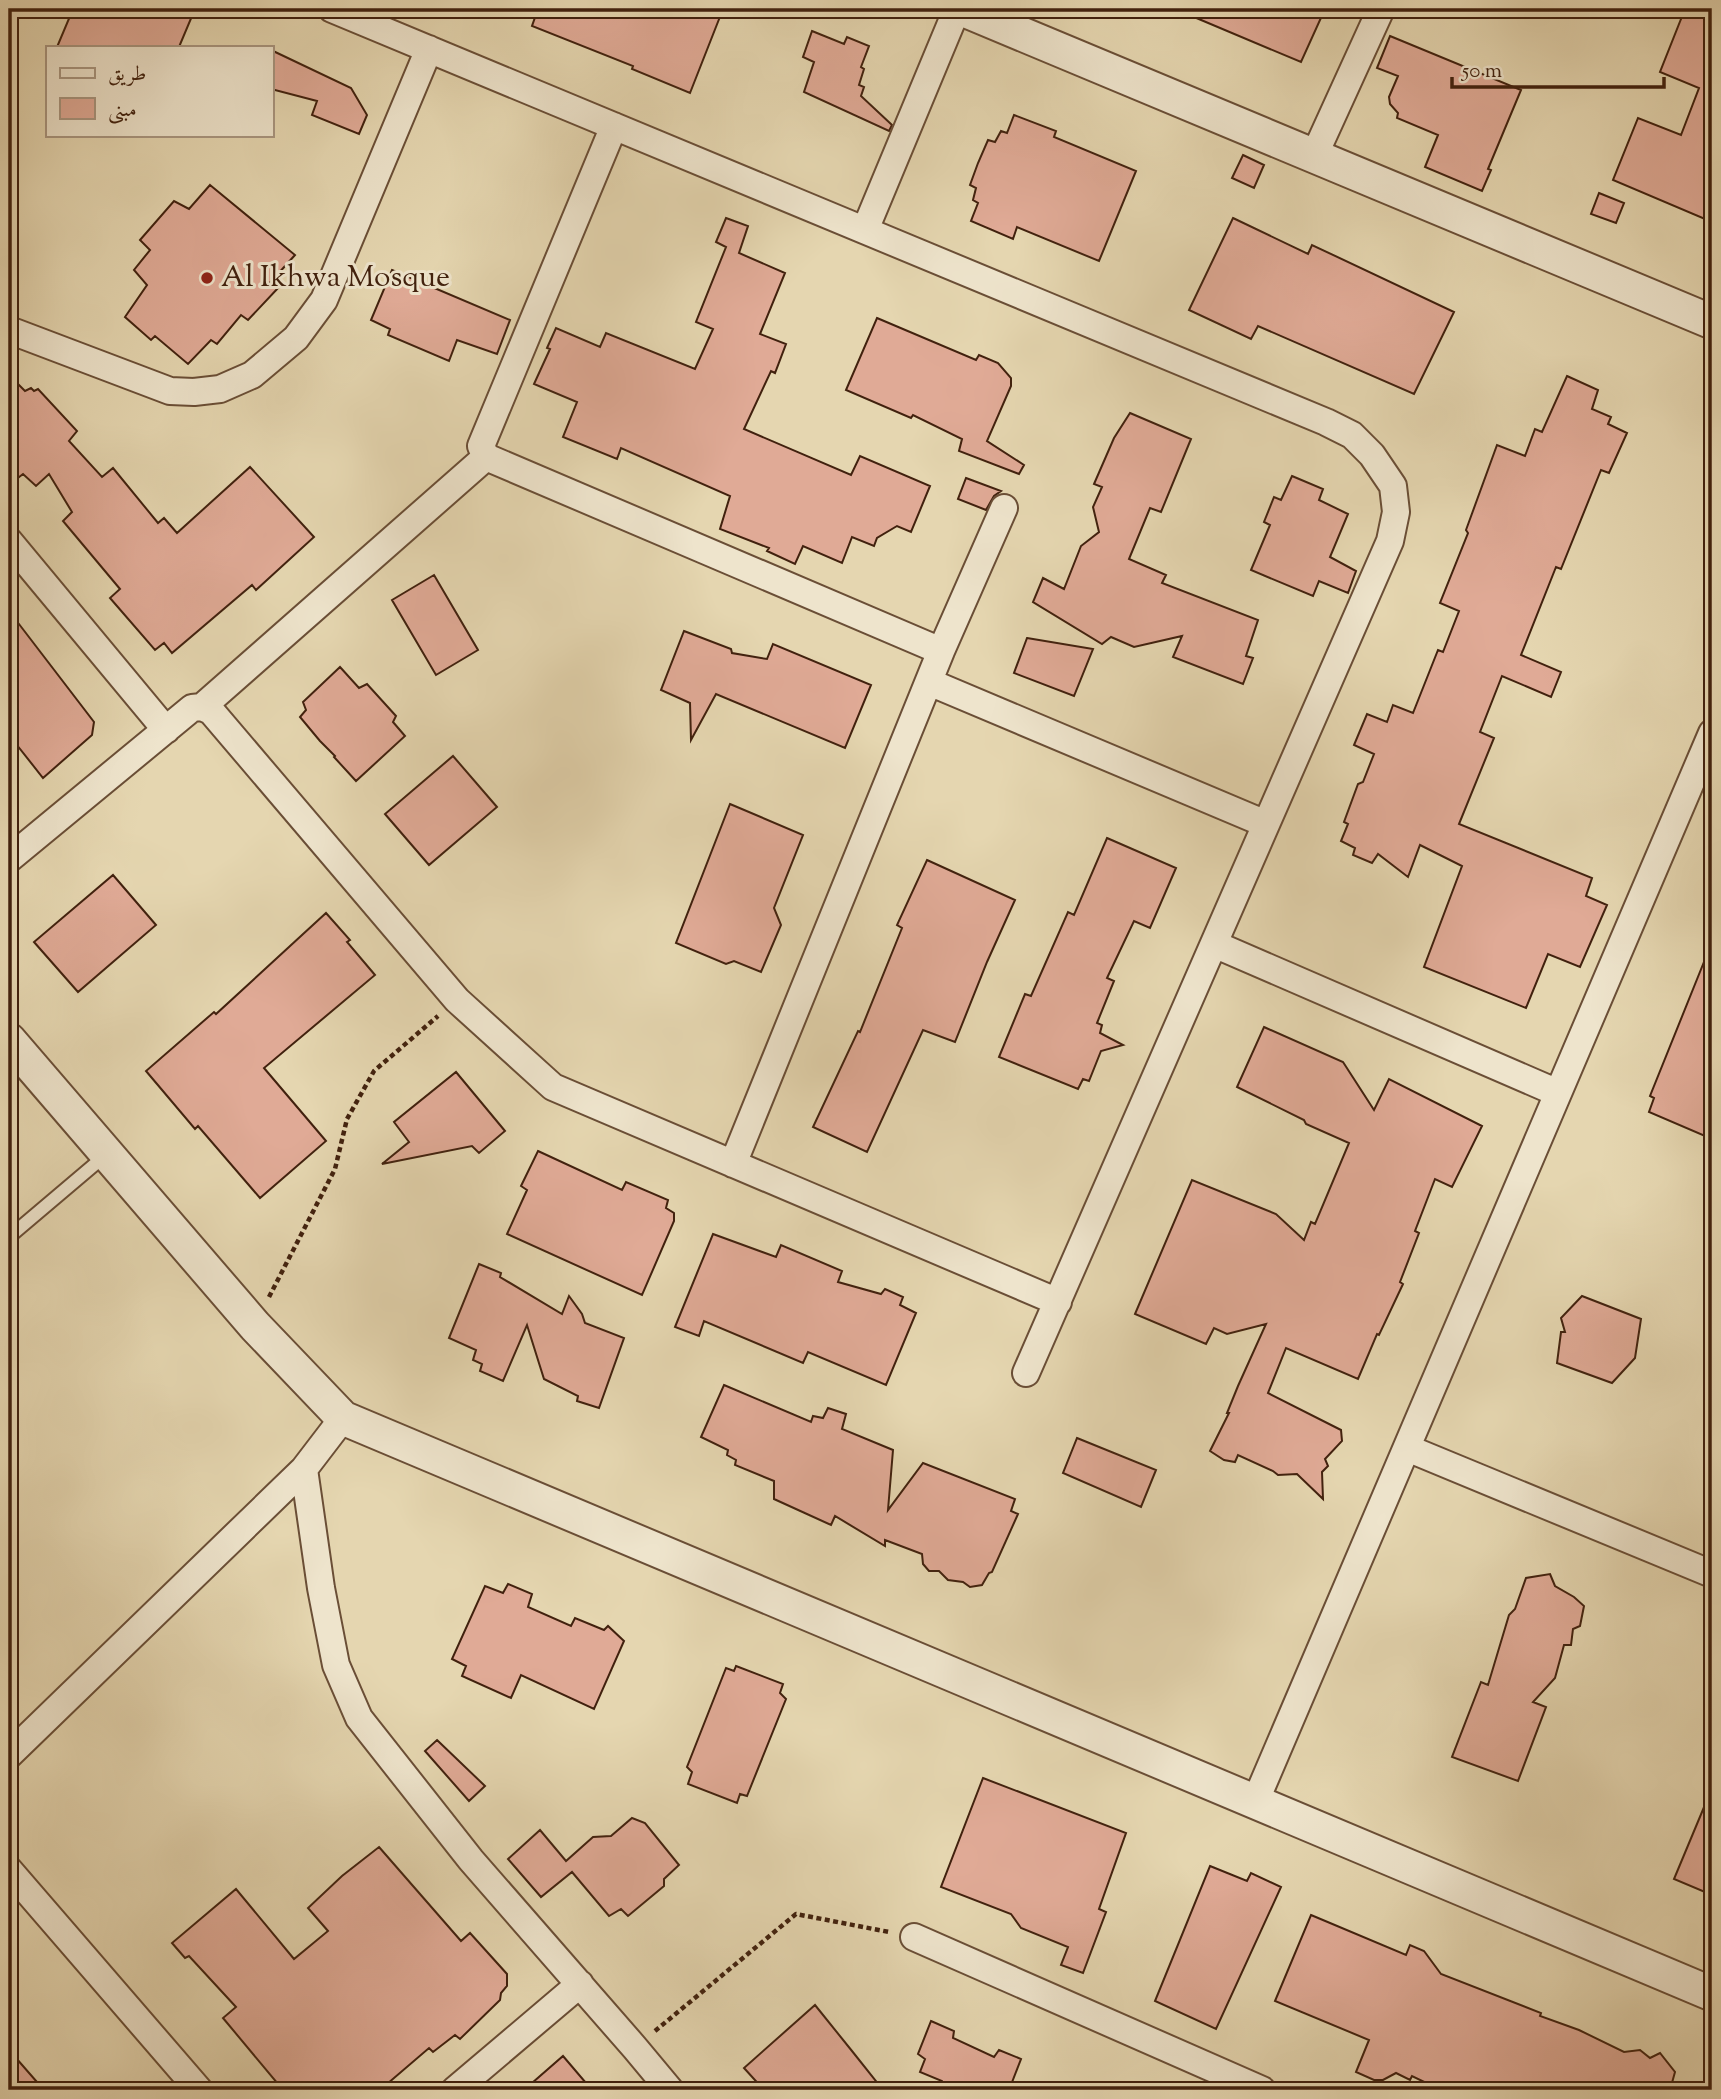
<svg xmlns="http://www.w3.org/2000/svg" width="1721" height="2099" viewBox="0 0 1721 2099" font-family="'Sorts Mill Goudy',Amiri,serif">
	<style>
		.building { fill: #e0aa96; stroke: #41210e; stroke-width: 2 }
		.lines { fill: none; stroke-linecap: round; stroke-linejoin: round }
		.service-casing { stroke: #6a4e36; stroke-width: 16 }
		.minor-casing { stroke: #6a4e36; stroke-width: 30 }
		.tertiary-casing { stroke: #6a4e36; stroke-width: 37 }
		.path { stroke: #41210e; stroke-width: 4.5; stroke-dasharray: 5 3.5; stroke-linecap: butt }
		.service { stroke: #eee4cc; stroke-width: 12 }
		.minor { stroke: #eee4cc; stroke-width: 26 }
		.tertiary { stroke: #eee4cc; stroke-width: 33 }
		.poi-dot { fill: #8f2418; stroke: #eee4cc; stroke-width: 2.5 }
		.labels { text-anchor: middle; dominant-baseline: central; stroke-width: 6; stroke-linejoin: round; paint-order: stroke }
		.poi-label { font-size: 30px; fill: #41210e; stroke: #eee4cc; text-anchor: start }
	</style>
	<rect width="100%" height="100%" fill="#e5d6b0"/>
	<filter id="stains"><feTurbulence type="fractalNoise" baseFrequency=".00286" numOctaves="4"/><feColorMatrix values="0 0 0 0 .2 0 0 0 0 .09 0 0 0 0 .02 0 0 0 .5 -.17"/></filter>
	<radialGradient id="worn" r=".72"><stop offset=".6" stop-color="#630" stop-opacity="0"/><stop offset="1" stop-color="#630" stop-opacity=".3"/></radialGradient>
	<path class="building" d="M73,9H195L179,47H57Z
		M538,9H723L690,93L632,69L633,66L532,26Z
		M1175,9H1325L1301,62Z
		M1685,9H1712V222L1613,180L1638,118L1681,135L1699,88L1660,72Z
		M812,31L844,44L847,37L869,46L861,67L864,69L859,85L864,87L861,96L892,125L889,131L804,92L814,62L803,57Z
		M1390,36L1521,90L1488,169L1491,170L1482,191L1425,167L1438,135L1397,118L1398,113L1390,104L1389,97L1398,76L1377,68Z
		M271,50L351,88L367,115L359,134L312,115L317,101L271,89Z
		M1014,115L1056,131L1054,137L1136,171L1099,261L1017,227L1013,239L971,221L978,203L973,200L976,188L970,185L978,163L988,140L995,142L1001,131L1007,133Z
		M1243,155L1264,165L1254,188L1232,178Z
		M210,185L295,255L267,286L279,287L248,320L241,315L217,344L211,340L188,364L155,336L151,340L125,317L147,285L134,270L150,250L140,240L174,201L189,209Z
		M1599,193L1624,203L1616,223L1591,214Z
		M726,218L748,226L739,253L785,273L760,334L786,344L775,373L771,371L744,429L851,475L860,456L930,486L911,532L897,526L877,538L874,546L852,537L842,563L803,546L795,564L767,551L769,548L720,529L730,496L621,448L617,459L563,437L577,402L534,384L550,349L547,348L556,328L600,347L606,333L695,369L713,329L696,322L726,247L716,242Z
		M1233,218L1308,254L1312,245L1454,312L1414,394L1258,326L1251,339L1189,310Z
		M392,270L510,320L497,354L457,340L449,361L388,335L390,329L371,320Z
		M877,318L976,360L979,355L998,363L1011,378V386L987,441L1024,465L1019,474L959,451L962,439L913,415L911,418L846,390Z
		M9,375L25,391L31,388L34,391L38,389L77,431L69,441L102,477L113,468L158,523L164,518L177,533L250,467L314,537L256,590L252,585L172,653L164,643L155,650L110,598L120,589L63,521L72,512L49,474L36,486L23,474L9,485Z
		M1567,376L1598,390L1592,409L1611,417L1608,424L1627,433L1609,473L1601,470L1561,569L1556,567L1521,655L1561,672L1551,697L1502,676L1480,732L1494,738L1459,824L1592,878L1586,896L1607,905L1580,967L1548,954L1526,1008L1424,967L1462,866L1420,845L1408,877L1378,854L1372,863L1353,855L1355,848L1341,841L1348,824L1344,822L1358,784L1363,782L1374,754L1354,745L1367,714L1387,722L1393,705L1413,713L1438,650L1443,652L1459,611L1440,603L1468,533L1466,530L1497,445L1525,456L1535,429L1542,432Z
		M1130,413L1191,439L1161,512L1150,508L1129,559L1166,575L1162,583L1258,620L1246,656L1253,658L1243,684L1173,657L1182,636L1134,647L1111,637L1102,644L1033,602L1043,578L1064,589L1081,546L1099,532L1093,507L1102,487L1094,484L1114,438Z
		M1292,476L1323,489L1319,500L1348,514L1330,557L1356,571L1348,593L1319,581L1313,596L1251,570L1270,525L1264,522L1274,497L1281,500Z
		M966,478L1001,491L994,496L986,510L958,499Z
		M434,575L478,650L436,675L392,600Z
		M9,611L94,722L92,735L43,778L9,735Z
		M684,631L731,649L732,653L767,659L773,644L871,685L845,748L716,694L691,740L690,703L661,690Z
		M1027,638L1093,649L1074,696L1014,673Z
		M340,667L359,688L367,684L396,716L393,722L405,736L356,781L334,757L335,756L320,741L300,717L306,710L303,702Z
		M453,756L497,807L429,865L385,814Z
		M730,804L803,835L774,908L781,925L761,972L734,961L726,964L676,943Z
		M1107,838L1176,868L1150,928L1134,921L1107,978L1114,981L1097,1023L1102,1025L1100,1033L1123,1045L1101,1051L1089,1081L1083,1079L1078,1089L999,1057L1025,994L1031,996L1068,912L1074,915Z
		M927,860L1015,900L987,962L955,1042L923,1030L867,1152L813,1127L858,1031L860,1032L902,928L897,925Z
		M113,875L156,925L78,992L34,942Z
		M326,913L350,940L347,942L375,975L264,1068L326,1141L260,1198L198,1126L195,1129L146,1071L214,1012L216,1014Z
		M1712,942V1139L1649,1112L1654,1098L1650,1096Z
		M1264,1027L1343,1062L1374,1110L1389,1079L1482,1126L1452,1187L1435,1179L1415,1231L1419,1233L1400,1282L1403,1284L1379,1335L1377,1334L1358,1379L1286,1348L1268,1393L1341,1430L1342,1441L1325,1459L1328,1466L1322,1472L1323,1499L1297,1474L1278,1475L1273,1471L1238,1455L1235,1462L1224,1460L1210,1451L1229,1413H1227L1238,1386L1266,1324L1227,1334L1214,1328L1206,1344L1135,1314L1192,1180L1276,1214L1304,1240L1311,1222L1315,1224L1349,1143L1306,1124L1304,1120L1237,1087Z
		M456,1072L505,1131L479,1153L472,1146L382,1164L409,1142L394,1122Z
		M538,1151L622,1190L626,1182L668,1200L666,1208L674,1213V1221L642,1295L507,1234L527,1190L521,1186Z
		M713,1234L776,1257L781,1245L842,1271L838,1282L881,1294L885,1289L903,1297L900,1305L916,1313L886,1385L808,1352L803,1363L704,1321L699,1336L675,1327Z
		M479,1264L501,1273L500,1277L562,1314L569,1296L582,1314L585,1323L624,1338L599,1408L577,1401L578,1396L544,1379L527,1325L503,1381L480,1371L482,1364L473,1360L476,1350L449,1338Z
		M1582,1296L1641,1319L1635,1358L1612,1383L1557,1363L1561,1332H1565L1561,1318Z
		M724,1385L811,1422L813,1416L823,1418L828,1408L846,1414L842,1429L893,1450L888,1510L923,1463L1015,1499L1011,1511L1018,1514L992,1572L989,1573L982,1585L970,1587L963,1582L948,1580L939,1571H929L923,1564L922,1554L885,1540V1546L835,1516L831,1525L774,1499V1481L735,1465L736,1460L727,1455L728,1450L701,1437Z
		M1077,1438L1156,1470L1141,1507L1063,1473Z
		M1550,1574L1555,1586L1574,1597L1584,1606L1580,1626L1573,1629L1571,1645H1564L1555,1678L1533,1702L1546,1707L1518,1781L1452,1757L1481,1682L1488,1685L1509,1615L1515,1609L1526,1578Z
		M508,1584L532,1594L528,1607L571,1626L575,1618L604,1630L608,1626L624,1641L594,1709L521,1675L511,1698L462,1676L466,1666L452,1659L485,1586L503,1593Z
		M736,1666L783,1684L780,1693L786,1699L747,1796L740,1794L737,1803L688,1784L692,1772L687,1767L726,1668L734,1671Z
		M437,1740L485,1786L469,1801L425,1751Z
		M983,1778L1126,1833L1099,1909L1106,1912L1083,1973L1061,1965L1068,1947L1021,1928L1011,1914L941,1887Z
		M1712,1788V1895L1674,1879Z
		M632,1818L645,1823L679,1865L664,1879V1886L628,1916L621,1909L609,1916L572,1872L541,1897L508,1859L540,1830L566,1861L593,1837L611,1836Z
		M379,1847L461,1941L470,1933L507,1974V1986L501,1993L500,2000L460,2039L455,2035L433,2052L429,2048L380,2090H283L223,2018L236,2007L189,1956L185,1958L172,1943L236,1889L294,1959L328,1931L308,1908L342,1876Z
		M1210,1866L1247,1881L1251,1873L1281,1887L1216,2029L1155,2001Z
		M1311,1915L1406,1955L1410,1945L1424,1951L1441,1974L1541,2013L1540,2016L1579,2030L1624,2052L1640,2050L1650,2058L1660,2053L1675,2072L1670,2090H1441L1412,2076L1410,2080L1396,2073L1383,2080H1374L1356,2072L1369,2040L1275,2001Z
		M815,2005L852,2051L883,2090H764L744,2068Z
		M931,2021L954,2031L953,2038L994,2057L999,2050L1021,2059L1009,2090H949L942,2081L920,2072L925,2059L918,2054Z
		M9,2050L44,2090H9Z
		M563,2056L592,2090H524Z"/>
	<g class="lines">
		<g class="service-casing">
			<path id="service" d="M9,1237L107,1154"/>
		</g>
		<g class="minor-casing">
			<path id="minor" d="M332,9L1326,422L1352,435L1372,455L1393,486L1396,512L1390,541L1026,1373
				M614,126L481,446L486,457L941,651
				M1314,156L1381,9
				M865,230L957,9
				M9,330L170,391L194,392L220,389L252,375L296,338L324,300L429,49
				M9,541L166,730
				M929,682L1266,824
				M202,707L486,457
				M9,859L192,708L202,707L211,711L457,1000L553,1087L1058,1302
				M1214,944L1558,1093
				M733,1164L941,651L1004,508
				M1407,1448L1712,1574
				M304,1469L321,1588L336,1665L359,1718L471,1860L635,2048L670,2090
				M9,1755L304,1469L343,1418
				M1256,1800L1712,733
				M9,1870L199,2090
				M914,1937L1262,2090
				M455,2090L580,1984"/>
		</g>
		<g class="tertiary-casing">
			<path id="tertiary" d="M962,9L1712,322
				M9,1040L255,1326L343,1418L1712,1994"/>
		</g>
		<path class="path" d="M269,1297L335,1169L347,1119L374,1071L438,1016
			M655,2031L796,1914L889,1932"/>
		<use href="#service" class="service"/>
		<use href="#minor" class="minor"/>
		<use href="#tertiary" class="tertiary"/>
	</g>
	<circle class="poi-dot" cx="207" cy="278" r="7"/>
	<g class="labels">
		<g class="poi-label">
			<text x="221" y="278">Al Ikhwa Mosque</text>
		</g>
	</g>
	<rect width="1721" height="2099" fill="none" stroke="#e5d6b0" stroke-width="35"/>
	<rect x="10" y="10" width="1700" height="2078" fill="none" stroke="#41210e" stroke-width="3.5"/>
	<rect x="18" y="18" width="1686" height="2064" fill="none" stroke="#41210e" stroke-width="2"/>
	<rect x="46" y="46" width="228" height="91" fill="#eee4cc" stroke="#a99680" stroke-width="2"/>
	<rect x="60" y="68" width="35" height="10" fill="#eee4cc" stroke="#a99680" stroke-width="2"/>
	<text x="108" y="80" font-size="21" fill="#41210e">طريق</text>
	<rect x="60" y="98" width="35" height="21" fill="#e0aa96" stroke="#a99680" stroke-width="2"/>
	<text x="108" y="116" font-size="21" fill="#41210e">مبنى</text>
	<path d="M1452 77v10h212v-10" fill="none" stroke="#41210e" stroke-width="3.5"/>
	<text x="1462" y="77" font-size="21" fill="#41210e" stroke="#eee4cc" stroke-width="5" paint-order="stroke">50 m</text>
	<rect width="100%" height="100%" filter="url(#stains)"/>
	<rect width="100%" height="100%" fill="url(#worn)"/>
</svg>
